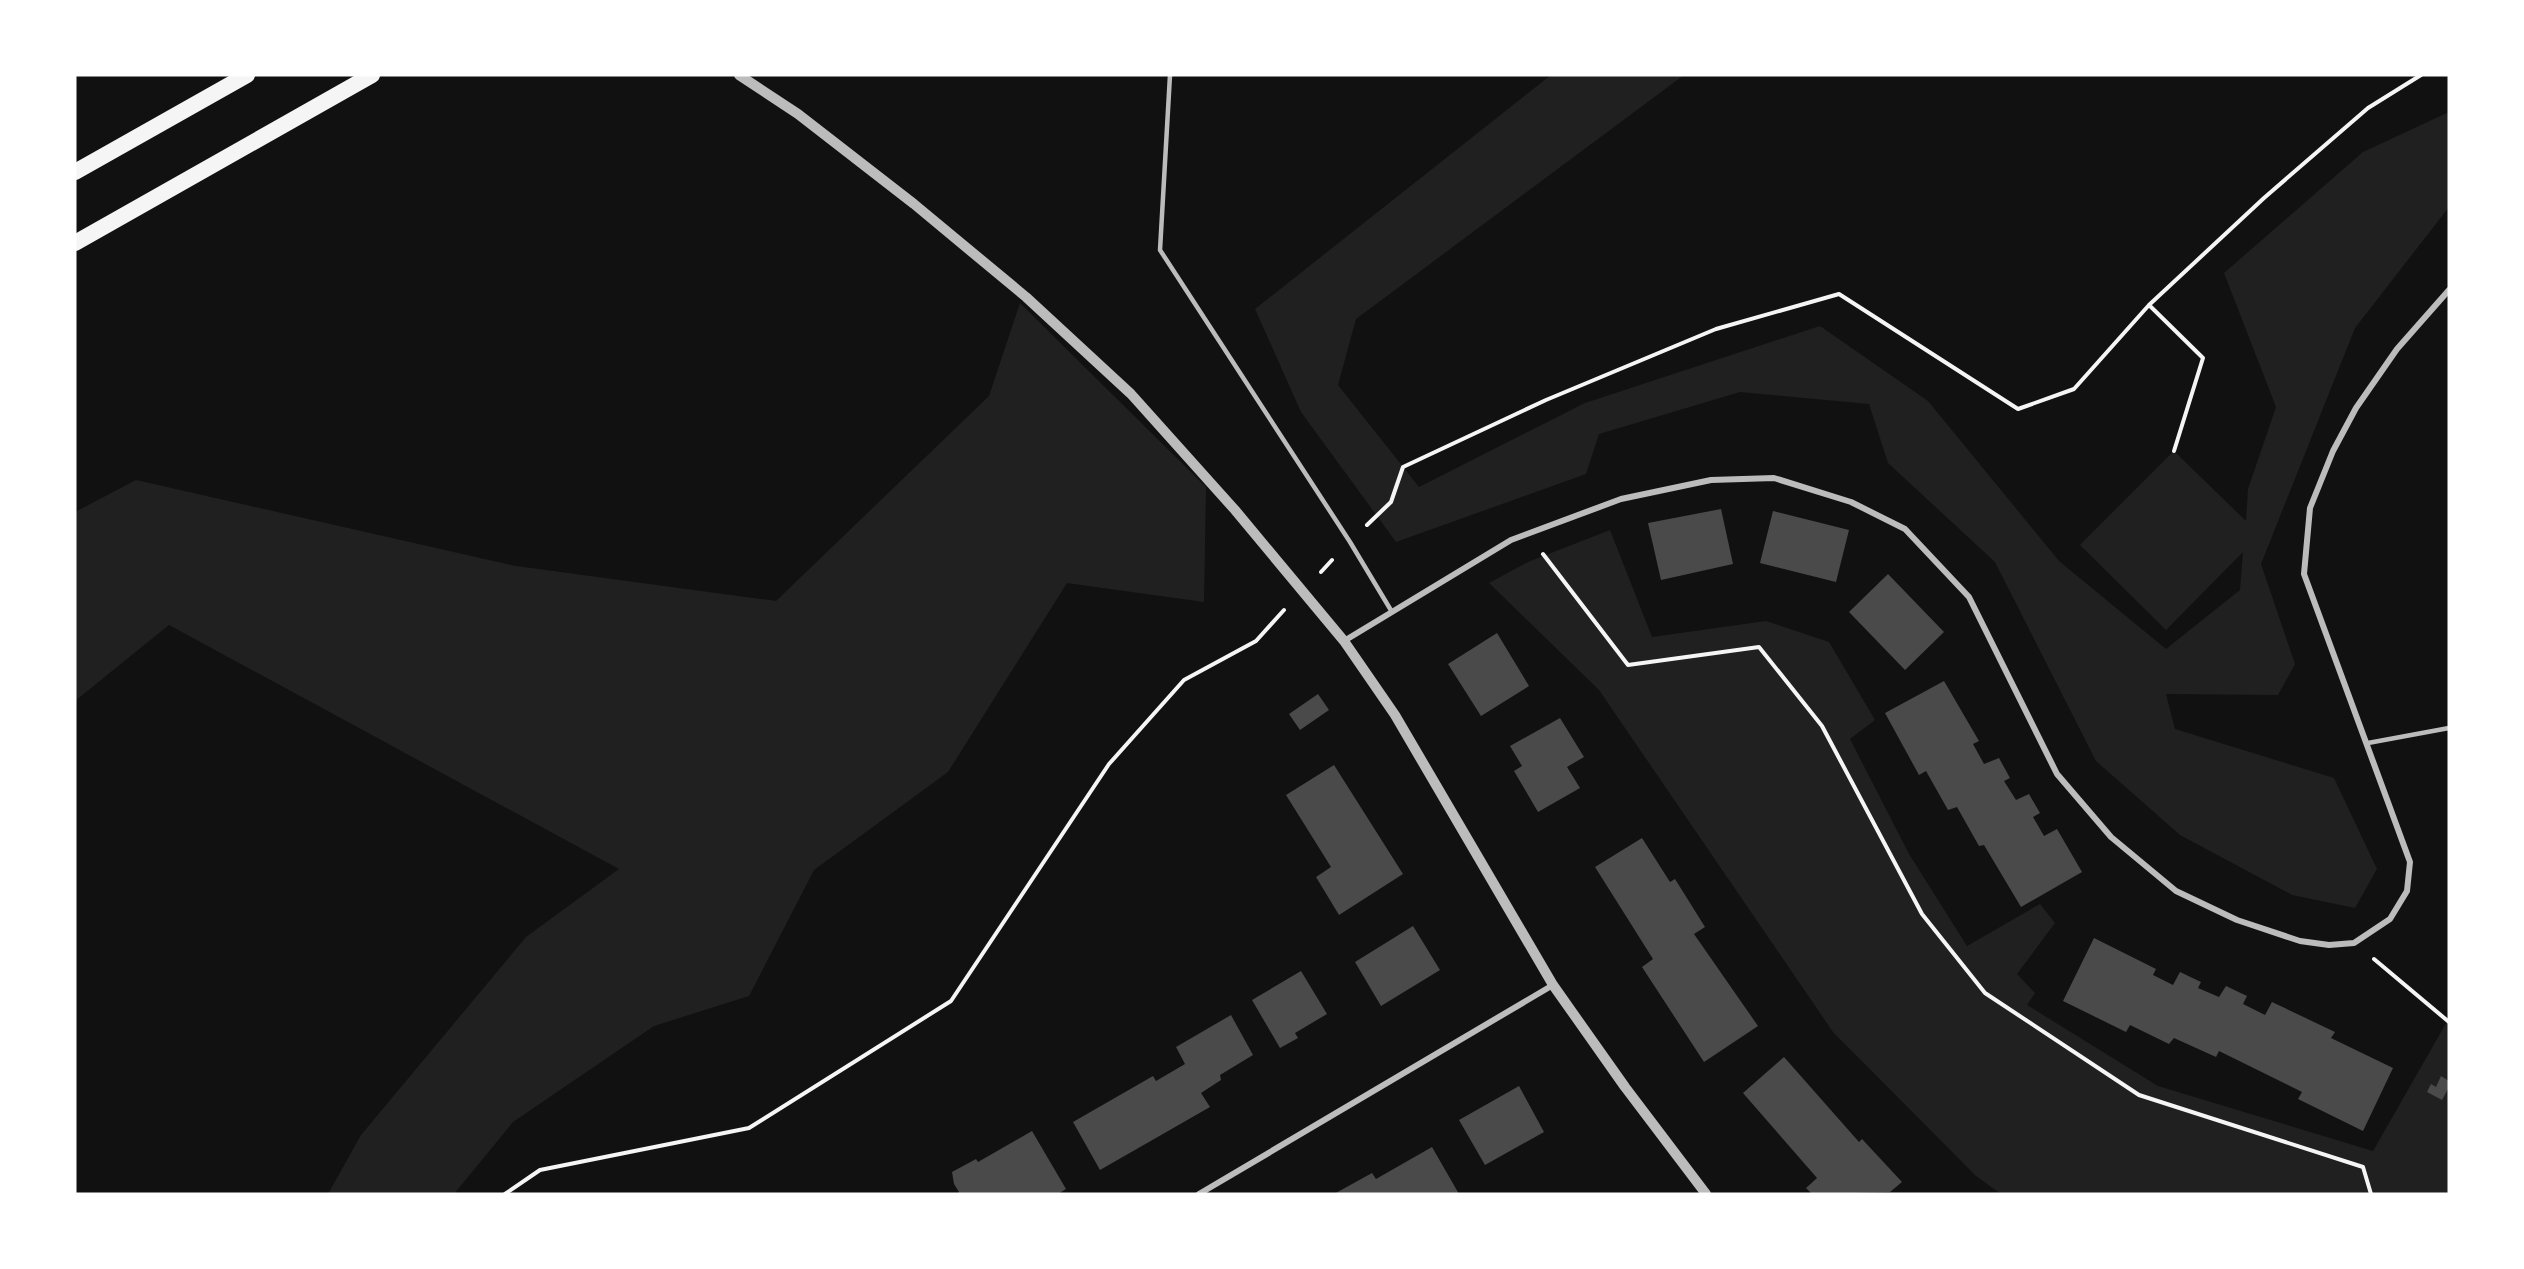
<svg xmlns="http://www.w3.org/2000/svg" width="2524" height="1269" viewBox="0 0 2524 1269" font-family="'Titillium Web',sans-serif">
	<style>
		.green { fill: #202020 }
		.building { fill: #4a4a4a }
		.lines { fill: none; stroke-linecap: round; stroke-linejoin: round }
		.path { stroke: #f5f5f5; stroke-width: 4 }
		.service { stroke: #bcbcbc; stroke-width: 4.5 }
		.minor { stroke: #bcbcbc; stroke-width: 6 }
		.tertiary { stroke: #bcbcbc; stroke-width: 10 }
		.trunk { stroke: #f5f5f5; stroke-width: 16 }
	</style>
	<rect width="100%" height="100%" fill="#111"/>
	<path class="green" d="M1551,75H1684L1356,319L1338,385L1419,487L1585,403L1820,326L1928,401L2059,561L2166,649L2240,590L2243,552L2166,630L2080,545L2174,451L2246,521L2248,489L2276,407L2224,273L2363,152L2449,112V207L2355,328L2261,564L2295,664L2278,695L2166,694L2175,729L2334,778L2377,869L2355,908L2292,895L2180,835L2096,761L1995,562L1888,463L1869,404L1740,392L1599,434L1586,474L1396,542L1301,412L1255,309Z
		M1020,303L1206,487L1204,602L1067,583L948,772L814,870L749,996L654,1026L513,1122L454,1194H328L361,1135L526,937L619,869L169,625L75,701V512L136,480L516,566L776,601L989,396Z
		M1610,530L1652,637L1766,621L1829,642L1875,720L1850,739L1909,854L1967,946L2040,904L2055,923L2017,974L2035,993L2027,1005L2158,1086L2373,1151L2449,1018V1194H2001L1976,1176L1833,1032L1599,690L1489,583L1528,562Z"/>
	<path class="building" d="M1721,509L1733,564L1661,580L1648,523Z
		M1773,511L1849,530L1836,582L1760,563Z
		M1888,574L1944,632L1905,670L1849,612Z
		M1497,633L1529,686L1481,716L1448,664Z
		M1944,681L1979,741L1973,744L1984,764L1999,758L2010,778L2004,781L2016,800L2029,794L2040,813L2033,817L2044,836L2057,829L2082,872L2021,907L1984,845L1979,846L1957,807L1948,810L1926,771L1919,775L1885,713Z
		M1318,694L1329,710L1300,730L1289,714Z
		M1560,718L1584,757L1567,767L1580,788L1538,812L1514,771L1522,766L1510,746Z
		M1334,765L1403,874L1339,915L1316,877L1331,867L1286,795Z
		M1642,838L1670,882L1675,879L1705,927L1694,934L1758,1026L1704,1062L1642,967L1653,959L1595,867Z
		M1413,926L1440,970L1381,1006L1355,962Z
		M2094,938L2156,969L2153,975L2173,985L2180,972L2201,982L2198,988L2219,997L2226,986L2247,996L2243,1004L2265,1015L2272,1002L2335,1032L2331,1038L2393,1068L2363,1131L2298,1099L2302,1092L2219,1051L2216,1057L2174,1038L2169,1044L2130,1025L2126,1032L2063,1001Z
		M1301,971L1327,1014L1295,1033L1298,1038L1280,1048L1252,1000Z
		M1231,1015L1253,1055L1220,1075L1221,1080L1201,1093L1210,1107L1100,1170L1073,1122L1153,1076L1156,1081L1185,1064L1176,1047Z
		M1784,1057L1859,1142L1862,1139L1902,1182L1890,1192L1812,1194L1806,1188L1817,1178L1743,1093Z
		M2441,1076L2449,1081V1087L2442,1100L2427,1092L2431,1084L2436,1087Z
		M1519,1086L1544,1132L1485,1165L1459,1120Z
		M1032,1131L1066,1189L1058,1194H957L959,1192L954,1184L952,1172L976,1159L978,1162Z
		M1432,1147L1459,1194H1334L1372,1173L1376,1179Z"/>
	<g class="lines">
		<path class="path" d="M2149,305L2203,358L2174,451
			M1367,525L1391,502L1403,467L1546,400L1716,329L1839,294L2018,409L2074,389L2149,305L2264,198L2368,108L2421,75
			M1543,554L1628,665L1759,647L1822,726L1922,914L1985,993L2139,1095L2363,1167L2371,1194
			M1321,572L1332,560
			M2374,959L2449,1022
			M505,1194L540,1170L749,1128L951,1001L1109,764L1184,680L1256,641L1284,610"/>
		<path class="service" d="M1170,75L1160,250L1350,542L1392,612
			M2368,743L2449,728"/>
		<path class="minor" d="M1344,641L1511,540L1621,499L1711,480L1774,478L1851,502L1905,529L1969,597L2057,774L2111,837L2176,891L2237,920L2300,941L2329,945L2354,943L2390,919L2407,891L2410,862L2304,574L2310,508L2333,451L2356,408L2397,349L2449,290
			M1199,1194L1553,985"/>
		<path class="tertiary" d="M739,75L798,114L914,204L1026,297L1131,394L1235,510L1344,641L1395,715L1553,985L1625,1087L1706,1194"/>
		<path class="trunk" d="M75,172L247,75
			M75,243L372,75"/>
	</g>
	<rect width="2524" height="1269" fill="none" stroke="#ffffff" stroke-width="153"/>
</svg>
